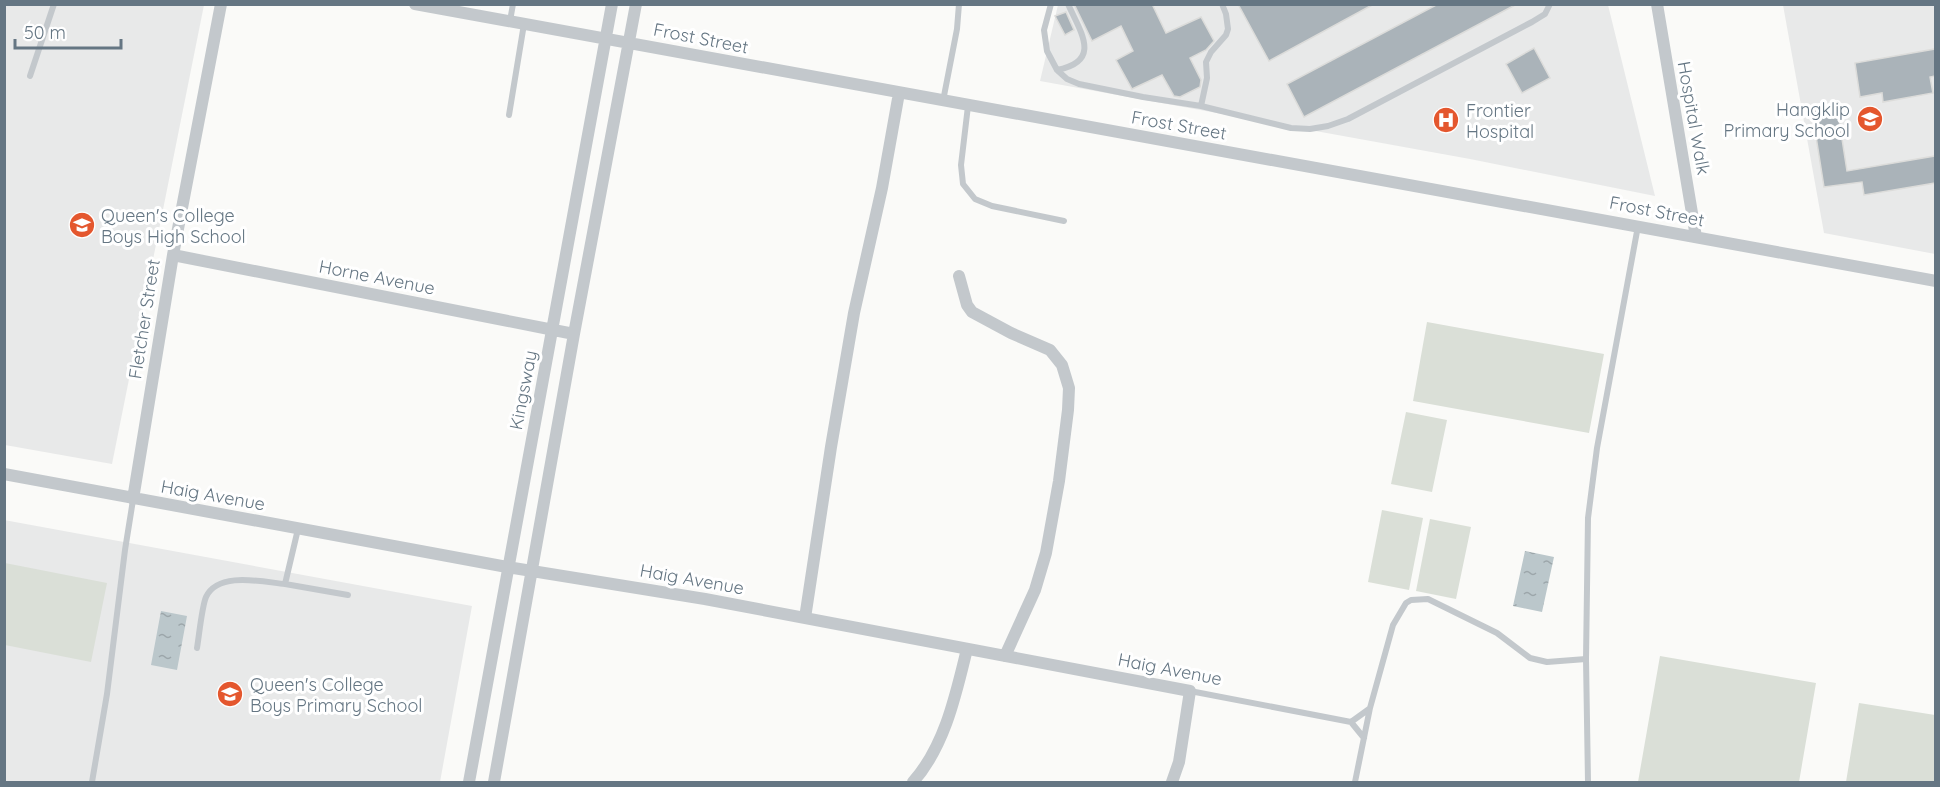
<svg xmlns="http://www.w3.org/2000/svg" width="1940" height="787" viewBox="0 0 1940 787" font-family="Quicksand,sans-serif">
	<style>
		.built { fill: #e8e9e9 }
		.green { fill: #dadfd7 }
		.water { fill: url(#water-ripples) }
		.building { fill: #aab3b9; stroke: #dcdcda; stroke-width: 1.5 }
		.lines { fill: none; stroke-linecap: round; stroke-linejoin: round }
		.lane { stroke: #c3c8cc; stroke-width: 6 }
		.street { stroke: #c3c8cc; stroke-width: 12 }
		.labels { text-anchor: middle; dominant-baseline: central; stroke-width: 6; stroke-linejoin: round; paint-order: stroke }
		.street-label { font-size: 18px; fill: #657683; stroke: #fff }
		.poi-label { font-size: 18px; fill: #657683; stroke: #fff; text-anchor: start }
	</style>
	<defs>
		<pattern id="water-ripples" width="26" height="14" patternUnits="userSpaceOnUse" patternTransform="scale(1.5)"><rect width="26" height="14" fill="#bbc7cb"/><path d="M2 4q2-2 4 0t4 0M15 11q2-2 4 0t4 0" fill="none" stroke="#9ca6aa"/></pattern>
	</defs>
	<rect width="100%" height="100%" fill="#fafaf8"/>
	<path class="built" d="M4,5H204L112,464L5,445Z
		M1058,5H1608L1655,196L1470,159L1040,81Z
		M1783,5H1935V254L1824,233Z
		M4,520L472,606L440,782H5Z"/>
	<path class="green" d="M1427,322L1604,354L1589,433L1413,401Z
		M1406,412L1447,420L1432,492L1391,484Z
		M1382,510L1423,518L1409,590L1368,582Z
		M1430,519L1471,527L1456,599L1416,591Z
		M5,563L107,583L91,662L5,645Z
		M1660,656L1816,683L1799,782H1638Z
		M1859,703L1935,715V782H1846Z"/>
	<path class="water" d="M1525,551L1554,557L1542,612L1513,606Z
		M161,611L187,616L177,670L151,665Z"/>
	<path class="building" d="M1074,4H1152L1166,33L1201,17L1214,41L1206,50L1190,58L1201,80L1200,87L1180,97L1174,96L1162,75L1132,89L1116,60L1133,51L1121,26L1092,41Z
		M1238,4H1374L1269,61Z
		M1438,4H1517L1304,117L1287,84Z
		M1066,12L1074,30L1065,35L1055,16Z
		M1534,48L1550,78L1522,93L1506,64Z
		M1935,49V76L1930,77L1933,93L1883,102L1882,93L1860,97L1855,63Z
		M1837,107L1847,171L1935,156V183L1864,195L1862,182L1824,187L1812,111Z"/>
	<g class="lines">
		<path class="lane" d="M1051,4L1044,30L1047,51L1057,70L1067,79L1079,84L1143,97L1201,106L1291,128L1310,129L1328,126L1348,119L1532,22L1545,14L1550,4
			M510,21L513,4
			M1057,70C1102,61 1081,33 1068,4
			M30,76L54,4
			M943,101L957,29L959,4
			M968,106L961,165L963,184L975,199L992,206L1064,221
			M1201,106L1207,78L1206,62L1211,52L1226,35L1228,29L1226,14L1222,4
			M509,115L524,24
			M285,584L348,595
			M197,648C199,636 202,606 206,597C218,571 263,582 285,584L298,529
			M1190,691L1351,722L1364,738
			M1351,722L1369,709
			M92,782L107,694L125,550L133,500
			M1355,782L1370,708L1393,625L1406,603L1411,600L1428,599L1497,633L1530,658L1547,662L1586,659
			M1588,782L1586,659L1588,518L1597,448L1638,226"/>
		<path class="street" d="M415,4L1936,281
			M1657,4L1696,237
			M173,255L574,334
			M959,276L967,305L972,312L1011,333L1050,350L1062,365L1069,388L1068,410L1059,481L1046,553L1035,590L1005,656
			M4,474L507,567L705,599L1190,691L1179,762L1172,782
			M133,499L173,255L221,4
			M805,618L831,447L854,313L882,188L899,93
			M469,782L612,4
			M494,782L574,334L636,4
			M913,782C945,746 956,694 967,649"/>
	</g>
	<defs>
		<g id="school-disc" transform="scale(1.35)"><circle r="9.5" fill="#e4572e" stroke="#fff"/><path d="M0-5L7-2L0 1L-7-2ZM-4 1L0 2.5L4 1V4Q0 6-4 4Z" fill="#fff"/></g>
		<g id="hospital-disc" transform="scale(1.35)"><circle r="9.5" fill="#e4572e" stroke="#fff"/><path d="M-5-5h3v3.5h4V-5h3V5h-3V1.5h-4V5h-3Z" fill="#fff"/></g>
	</defs>
	<g fill-rule="evenodd">
		<use href="#school-disc" x="1870" y="119"/>
		<use href="#hospital-disc" x="1446" y="120"/>
		<use href="#school-disc" x="82" y="225"/>
		<use href="#school-disc" x="230" y="694"/>
	</g>
	<g class="labels">
		<g class="street-label">
			<text transform="translate(701 38) rotate(11)">Frost Street</text>
			<text transform="translate(1694 118) rotate(80)">Hospital Walk</text>
			<text transform="translate(1179 125) rotate(10)">Frost Street</text>
			<text transform="translate(1657 211) rotate(11)">Frost Street</text>
			<text transform="translate(377 277) rotate(11)">Horne Avenue</text>
			<text transform="translate(144 319) rotate(-81)">Fletcher Street</text>
			<text transform="translate(523 390) rotate(-79)">Kingsway</text>
			<text transform="translate(213 495) rotate(10)">Haig Avenue</text>
			<text transform="translate(692 579) rotate(10)">Haig Avenue</text>
			<text transform="translate(1170 669) rotate(11)">Haig Avenue</text>
		</g>
		<g class="poi-label">
			<text x="1850" y="109" text-anchor="end">Hangklip<tspan x="1850" dy="21">Primary School</tspan></text>
			<text x="1466" y="110">Frontier<tspan x="1466" dy="21">Hospital</tspan></text>
			<text x="101" y="215">Queen's College<tspan x="101" dy="21">Boys High School</tspan></text>
			<text x="250" y="684">Queen's College<tspan x="250" dy="21">Boys Primary School</tspan></text>
		</g>
	</g>
	<rect width="1940" height="787" fill="none" stroke="#657683" stroke-width="12"/>
	<path d="M15 39v9h106v-9" fill="none" stroke="#657683" stroke-width="3"/>
	<text x="24" y="39" font-size="18" fill="#657683" stroke="#ffffff" stroke-width="4.5" paint-order="stroke">50 m</text>
</svg>
